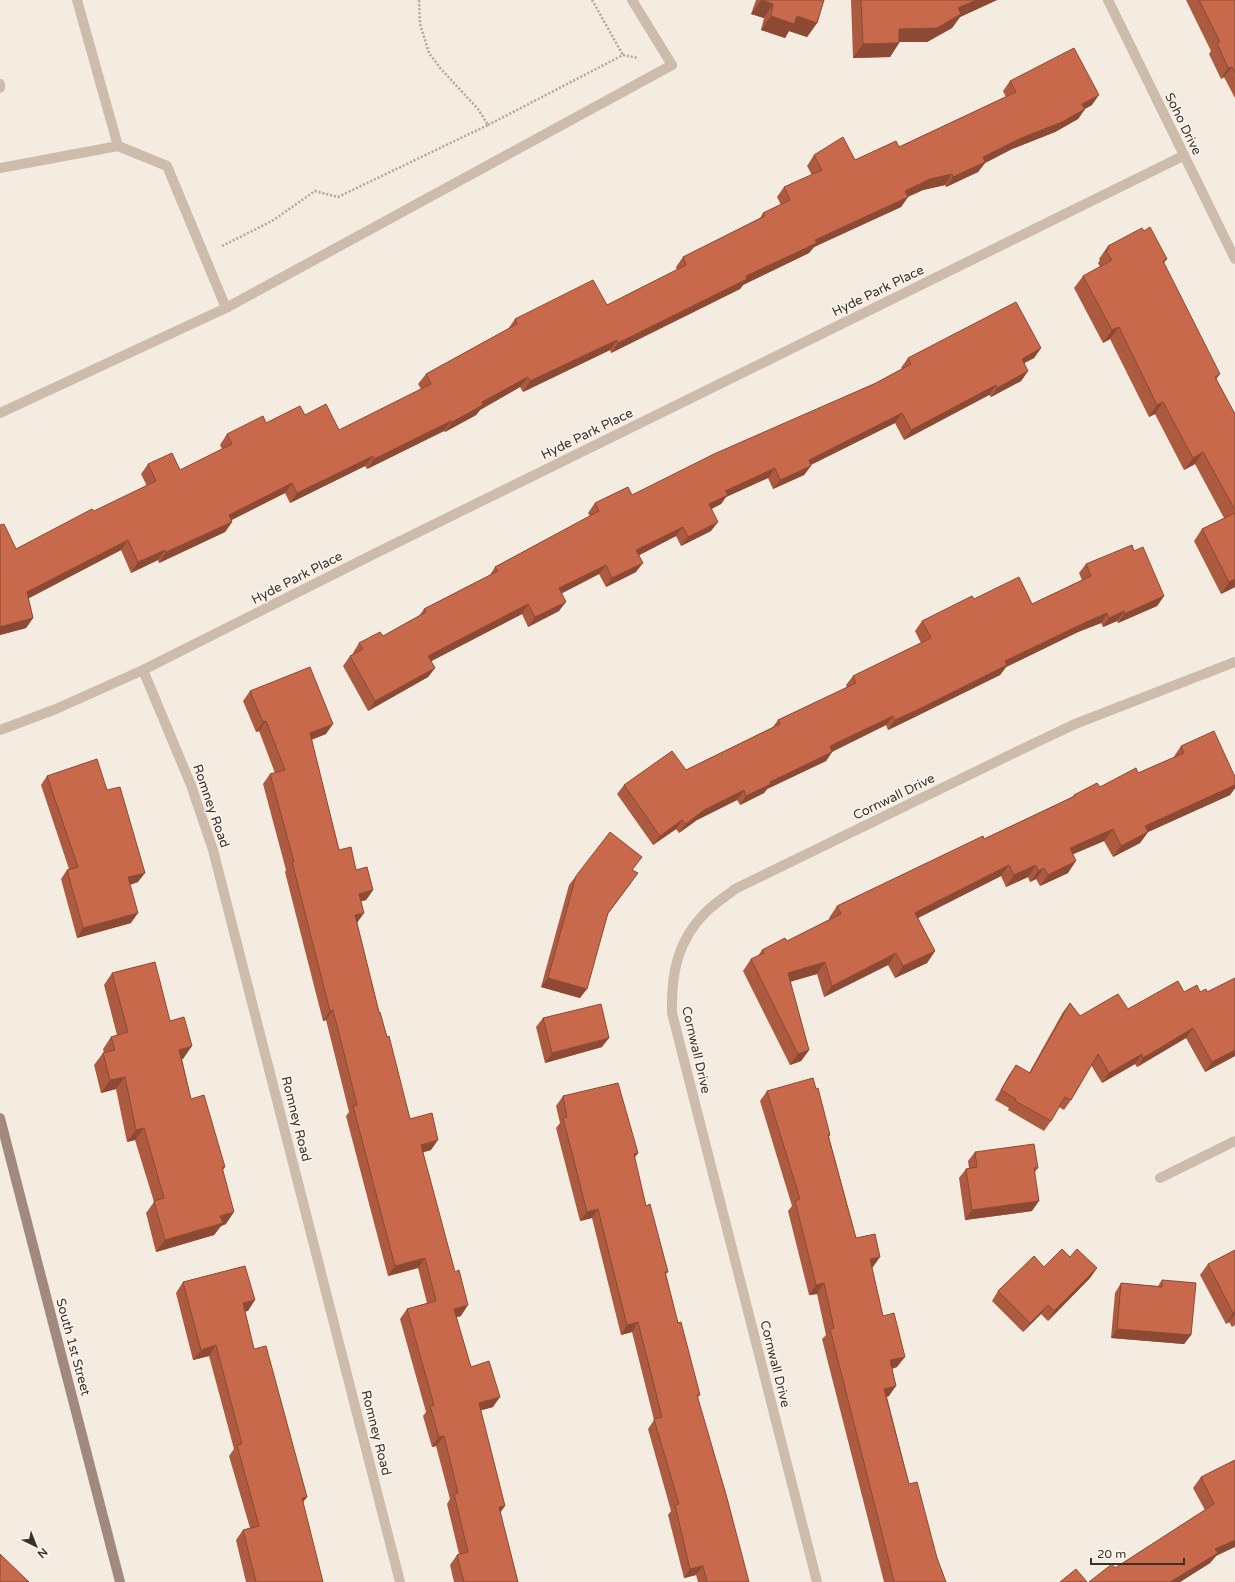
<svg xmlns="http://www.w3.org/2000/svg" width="1235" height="1582" viewBox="0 0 1235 1582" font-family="'Varela Round',sans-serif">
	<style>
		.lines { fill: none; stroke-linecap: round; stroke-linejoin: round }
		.path { stroke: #b9a596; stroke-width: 2.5; stroke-dasharray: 2 2; stroke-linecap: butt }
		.lane { stroke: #cdbbac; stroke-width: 10 }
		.street { stroke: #cdbbac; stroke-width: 10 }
		.secondary { stroke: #a18a7d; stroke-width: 10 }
		.wall { fill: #ac5a40 }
		.shaded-wall { fill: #8c4a34 }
		.building { fill: #c8694b; stroke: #8c4a34 }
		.labels { text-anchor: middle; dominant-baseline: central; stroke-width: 3; stroke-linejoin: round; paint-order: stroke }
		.street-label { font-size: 13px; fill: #3b302b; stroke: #fbf5ee }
	</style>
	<rect width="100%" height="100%" fill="#f4ebe1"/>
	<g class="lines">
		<path class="path" d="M592,0L623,55
			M488,125L623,55L638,58
			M222,246L272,221L315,191L338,197L488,125L478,109L441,69L429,53L420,24L419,0"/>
		<path class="lane" d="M77,0L118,146L167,166L226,308L672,65L632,0
			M0,84V88
			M0,168L118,146
			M0,413L226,308"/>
		<path class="street" d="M1108,0L1235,259
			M143,670L191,785L213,850L400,1582
			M0,730L56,709L143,670L376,553L1183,156
			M1160,1178L1235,1141
			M817,1582L672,1013C671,974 677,941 706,912C714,904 725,897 735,889L1014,753L1075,724L1235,662"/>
		<path class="secondary" d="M0,1118L120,1582"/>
	</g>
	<path class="wall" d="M756,0H824L817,23L807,37L789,31L785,38L761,30L764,18L751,14Z
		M851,0H997L960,17L952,28L927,42H899V43L890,57L853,58Z
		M1186,0H1235V98L1224,77L1221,79L1209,54L1211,51Z
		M1010,81L1092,105L1085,109L1078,119L1055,132L1012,149L985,163L978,172L946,187L945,185L923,190L908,197L901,207L814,247L809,253L743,285L740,289L611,353L610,350L523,392L520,387L480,410L476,415L445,432L444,431L367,469L365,466L290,503L285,493L231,520L232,522L225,532L159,563L158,560L131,573L121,550L28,598L33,618L26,628L0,635V525L16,549L147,486L141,474L148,464L180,470L222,449L220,445L227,434L266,423L305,415L339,430L421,389L418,384L426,374L508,329L515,319L607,305L677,270L676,267L683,257L760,218L763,213L781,205L777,197L784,187L812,175L807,166L814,155L855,160L899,147L1006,97L1003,91Z
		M1108,246L1167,259L1164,263L1216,379L1235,414V587L1221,594L1194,541L1202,529L1224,518L1195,464L1184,470L1155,414L1149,417L1110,339L1103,343L1074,288L1083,276L1100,267L1098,263L1100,260L1099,259Z
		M1041,348L1034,358L1024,363L1028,371L1021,381L991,397L989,395L904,440L895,423L811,465L804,475L773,489L768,478L726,497L721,504L711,509V531L681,546L676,536L639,555L636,572L606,587L599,574L562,593L559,611L528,627L522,614L431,661L435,668L428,677L368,711L343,666L350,656L353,654V653L359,643L383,636L419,616L424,609L490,575L495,567L590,516L588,513L595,503L632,495L876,383L902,369L901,368L908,358Z
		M1134,551L1164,596L1157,606L1118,623L1117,621L1103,627L1101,623L1078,632L1006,667L1000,675L911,719L888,730L886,725L832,752L826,761L767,789L764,793L740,805L737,800L697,820L679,833L676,829L653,845L617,794L624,785L686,770L773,727L778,720L847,688L846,685L853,676L921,643L915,631L922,621L974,599L1032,604L1082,580L1079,573L1086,564Z
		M250,691L326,734L311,740L339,850L373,890L366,900L361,901L357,923L379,1012L387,1037L410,1119L431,1150L423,1152L461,1316L456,1317L471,1367L493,1407L481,1410L500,1513L518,1582H454L450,1565L457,1555L459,1554L447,1504L450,1499L436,1446L432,1447L423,1416L426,1412L400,1319L407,1309L427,1303L418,1268L388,1276L346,1116L349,1112L326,1020L323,1021L285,872L286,870L263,784L270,774L275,773L259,731L256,732L243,701Z
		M1181,746L1235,777V788L1230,795L1148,832L1140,843L1113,857L1104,841L1073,854L1068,873L1040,886L1036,879L1030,882L1028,877L1006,887L1001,876L918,918L935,951L927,963L895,978L888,965L824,997L817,974L790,981L809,1050L801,1061L790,1065L743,971L751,959L758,956L762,950L787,941L830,919L829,918L837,906L984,839L1072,797L1074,795L1100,787L1138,773L1173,758Z
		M47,776L138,882L130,885L131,923L77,938L61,879L67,870L69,869L41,785Z
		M633,870L631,883L608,914L580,998L541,987L569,885L576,876Z
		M112,973L170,1021L183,1059H182L191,1099L225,1167L223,1170L226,1224L221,1226L214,1235L156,1252L146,1213L154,1202L135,1140L127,1142L116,1089L101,1093L94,1065L103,1053H104L103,1049L111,1037L117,1035L104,985Z
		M1235,978V1056L1205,1072L1186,1038L1137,1067L1135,1064L1102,1083L1091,1065L1071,1100L1064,1110L1059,1107L1051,1121L1044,1131L1008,1110L1009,1108L995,1100L1009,1075L1016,1065L1029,1073L1063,1012L1070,1003L1080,1016L1128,1009L1184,992H1207Z
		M543,1018L602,1047L545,1063L536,1027Z
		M816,1089L830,1135L829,1137L856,1238L873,1267L872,1268L883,1316L897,1367L892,1369L889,1396L887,1397L909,1484L946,1582H884L822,1339L826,1335L817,1294L809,1295L788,1211L792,1206L760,1101L767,1091Z
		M563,1096L638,1153L634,1158L646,1206L668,1272L666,1274L678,1323L700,1395L697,1398L749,1582H698L696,1575L684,1578L668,1515L671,1511L648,1429L654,1420L632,1332L621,1335L592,1218L580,1221L556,1128L560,1123L556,1106Z
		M975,1152L1038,1168L1035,1172L1032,1211L965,1220L959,1178L966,1169L969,1168L968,1161Z
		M1235,1250V1325L1232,1327L1229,1322L1226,1324L1200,1275L1208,1264Z
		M1070,1257L1097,1268L1090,1278L1048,1321L1041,1314L1023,1332L992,1301L998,1291L1044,1267Z
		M1162,1280L1191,1335L1184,1344L1111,1338L1115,1293L1121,1283L1158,1286Z
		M183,1282L248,1311H245L254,1349L307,1497L303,1502L323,1582H246L236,1540L243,1530L250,1528L229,1456L234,1449L209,1356L193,1360L176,1293Z
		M1235,1460L1216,1556L1210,1563L1180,1582H1089L1115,1568L1205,1510L1193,1488L1201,1477Z"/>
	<path class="shaded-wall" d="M761,0L773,4L764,18L751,14Z
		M976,0H997L960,17L952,28L927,42H890L899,29L958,8Z
		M771,16H797L817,23L807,37L789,31L785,38L761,30Z
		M899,43L890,57L853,58L863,44Z
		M1232,67L1224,77L1221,79L1228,68Z
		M1099,95L1092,105L1075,114L1082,104Z
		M1085,109L1078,119L1055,132L1012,149L985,163L978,172L946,187L953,177L983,157L1019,139Z
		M952,174L945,185L923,190L898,201L905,191L930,179Z
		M908,197L901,207L814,247L809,253L743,285L740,289L611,353L618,343L746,276L815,240Z
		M1119,327L1110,339L1103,343L1112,330Z
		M617,340L610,350L523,392L530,381Z
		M1041,348L1034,358L1015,368L1022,359Z
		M1028,371L1021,381L991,397L997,388Z
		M1220,374L1211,386L1215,377Z
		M528,377L520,387L480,410L476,415L445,432L452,422L482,402Z
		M996,385L989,395L904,440L911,430Z
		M1163,402L1155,414L1149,417L1157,405Z
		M902,413L895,423L802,469L809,460Z
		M451,421L444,431L367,469L374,459Z
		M1203,452L1195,464L1184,470L1193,458Z
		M373,456L365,466L290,503L297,493Z
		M811,466L804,475L773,489L780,480Z
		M775,468L768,478L726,497L721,504L702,514L709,504L725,491Z
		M292,483L285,493L222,525L229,515Z
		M232,522L225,532L159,563L166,552Z
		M718,522L711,531L681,546L688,537Z
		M683,527L676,536L630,560L636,550Z
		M128,540L121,550L20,603L27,592Z
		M165,550L158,560L131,573L138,562Z
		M643,563L636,572L606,587L612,578Z
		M606,565L599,574L553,598L559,588Z
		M1235,579V587L1221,594L1229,582Z
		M1164,596L1157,606L1118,623L1124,614Z
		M566,602L559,611L528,627L535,617Z
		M528,604L522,614L422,666L428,656Z
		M1124,611L1117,621L1103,627L1109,618Z
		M1107,613L1101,623L1078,632L1006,667L1000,675L888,730L895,720L1005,661L1084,623Z
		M33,618L26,628L0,635V627Z
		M435,668L428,677L368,711L375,701Z
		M893,716L886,725L823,756L830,746Z
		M266,721L259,731L256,732L263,722Z
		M333,724L326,734L303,743L310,733Z
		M832,752L826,761L767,789L764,793L740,805L746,796L770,782Z
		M1235,785V788L1230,795L1148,832L1140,843L1113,857L1121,846L1145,826Z
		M744,790L737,800L697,820L679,833L686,824L704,810Z
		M682,820L676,829L653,845L660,836Z
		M1113,829L1104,841L1062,859L1070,848Z
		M1076,861L1068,873L1040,886L1048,875Z
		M1009,865L1001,876L912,921L915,913L920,910Z
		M1036,865L1028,877L1006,887L1014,875Z
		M1044,868L1036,879L1030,882L1038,871Z
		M145,873L138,882L122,887L128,877Z
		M373,890L366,900L352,904L359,894Z
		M138,913L131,923L77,938L83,928Z
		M364,913L357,923L355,915Z
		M935,951L927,963L895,978L903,966Z
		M896,953L888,965L824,997L832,986Z
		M825,962L817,974L780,985L788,973Z
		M548,978L587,989L580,998L541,987Z
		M333,1010L326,1020L323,1021L330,1011Z
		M1193,1028L1186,1038L1137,1067L1143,1058Z
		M609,1038L602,1047L545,1063L552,1053Z
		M192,1046L183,1059L171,1062L179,1050Z
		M809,1050L801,1061L790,1065L798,1054Z
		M1235,1050V1056L1205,1072L1212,1062Z
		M1142,1054L1135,1064L1102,1083L1109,1073Z
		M125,1077L116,1089L101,1093L110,1080Z
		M144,1128L135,1140L127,1142L136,1130Z
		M438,1140L431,1150L414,1155L421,1145Z
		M638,1153L631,1163L634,1154Z
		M1039,1201L1032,1211L965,1220L972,1210Z
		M598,1209L592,1218L580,1221L587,1212Z
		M234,1212L226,1224L221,1226L214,1235L156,1252L165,1240L220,1216Z
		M880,1257L873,1267L863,1270L870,1259Z
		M425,1258L418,1268L388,1276L395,1266Z
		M1097,1268L1090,1278L1048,1321L1054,1311Z
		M824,1283L817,1294L809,1295L816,1285Z
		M255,1300L248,1311L235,1314L243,1303Z
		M468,1305L461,1316L447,1320L454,1309Z
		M1048,1305L1041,1314L1023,1332L1030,1323Z
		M1235,1312V1314L1229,1322L1226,1324L1233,1313Z
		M638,1322L632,1332L621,1335L627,1325Z
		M1117,1329L1191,1335L1184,1344L1111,1338Z
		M216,1345L209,1356L193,1360L201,1350Z
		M905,1357L897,1367L883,1371L890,1360Z
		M896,1386L889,1396L877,1399L884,1389Z
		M500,1397L493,1407L472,1413L479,1403Z
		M444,1436L436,1446L432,1447L439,1437Z
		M307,1497L299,1507L302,1498Z
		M505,1506L498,1516L499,1507Z
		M1235,1540V1547L1216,1556L1210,1563L1180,1582H1170L1215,1549Z
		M703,1566L696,1575L684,1578L690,1569Z"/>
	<path class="building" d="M761,0H824L817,23L797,16L794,24L771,16L773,4Z
		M861,0H976L958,8L961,14L937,28L899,29V43L863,44Z
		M1199,0H1235V73L1232,67L1228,68L1217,43L1220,42Z
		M1074,48L1099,95L1082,104L1085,109L1062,122L1019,139L983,157L985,162L953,177L952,174L930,179L905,191L908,197L815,240L817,243L746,276L747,279L618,343L617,340L530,381L528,377L482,402L483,405L452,422L451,421L374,459L373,456L297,493L292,483L229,515L232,522L166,552L165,550L138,562L128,540L27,592L33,618L0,627V525L4,524L16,549L92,509L94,511L156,481L148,464L172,453L180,470L232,444L227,434L263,416L266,423L300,406L305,415L326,404L339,430L431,384L426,374L517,324L515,319L593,280L607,305L686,265L683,257L765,216L763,213L790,200L784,187L822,170L814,155L843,137L855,160L896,141L899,147L1016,92L1010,81Z
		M1150,227L1167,259L1163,261L1220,374L1215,377L1235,414V510L1203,452L1193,458L1163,402L1157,405L1119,327L1112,330L1083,276L1112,260L1106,251L1109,249L1108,246L1142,228L1144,231Z
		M1016,302L1041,348L1022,359L1028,371L997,388L996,385L911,430L902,413L809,460L811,466L780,480L775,468L725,491L728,495L709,504L718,522L688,537L683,527L636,550L643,563L612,578L606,565L559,588L566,602L535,617L528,604L428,656L435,668L375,701L350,656L363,649L359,643L380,632L383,636L426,612L424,609L498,571L495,567L599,511L595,503L628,487L632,495L714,454L876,383L911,364L908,358Z
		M1235,513V579L1229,582L1202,529Z
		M1132,545L1134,551L1143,547L1164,596L1124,614V611L1109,618L1107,613L1084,623L1005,661L1007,665L917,710L895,720L893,716L830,746L832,752L770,782L771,784L746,796L744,790L704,810L686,824L682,820L660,836L624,785L672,751L686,770L780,724L778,720L856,683L853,676L931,638L922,621L972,596L974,599L1019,577L1032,604L1091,576L1086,564Z
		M310,667L333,724L310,733L339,850L351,847L356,870L367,867L373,890L359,894L364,913L355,915L379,1012H380L387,1037L389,1036L410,1119L432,1113L438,1140L421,1145L455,1272L459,1270L468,1305L454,1309L471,1367L489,1361L500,1397L479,1403L505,1506L499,1507L518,1582H464L457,1555L468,1552L454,1494L458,1493L444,1436L439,1437L430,1406L434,1405L407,1309L436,1301L425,1258L395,1266L353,1106L357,1105L333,1010L330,1011L292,862H294L270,774L285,770L266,721L263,722L250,691Z
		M1214,731L1235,777V785L1145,826L1148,832L1121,846L1113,829L1070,848L1076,861L1048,875L1044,868L1038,871L1036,865L1014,875L1009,865L920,910L915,913L935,951L903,966L896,953L832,986L825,962L788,973L809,1050L798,1054L751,959L764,953L762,950L785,938L787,941L841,914L837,906L983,836L984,839L1075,796L1074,795L1097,783L1100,787L1136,768L1138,773L1184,753L1181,746Z
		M97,759L107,790L120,787L145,873L128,877L138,913L83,928L67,870L78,867L47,776Z
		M610,832L642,857L632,870L638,873L608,913L587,989L548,978L576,876Z
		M155,962L170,1021L184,1017L192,1046L179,1050L191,1099L204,1095L225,1167H222L234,1212L220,1216L223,1223L165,1240L154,1201L164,1198L144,1128L136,1130L125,1077L110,1080L103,1053L115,1050L111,1037L128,1032L112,973Z
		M1235,978V1050L1212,1062L1193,1028L1143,1058L1142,1054L1109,1073L1098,1054L1071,1100L1065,1097L1051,1121L1015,1101L1016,1099L1001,1090L1016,1065L1030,1073L1070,1003L1080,1016L1118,994L1128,1009L1178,981L1184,992L1197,985L1200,992L1206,989L1207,992Z
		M601,1004L609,1038L552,1053L543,1018Z
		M813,1078L816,1089L818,1088L830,1135H828L856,1238L875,1234L880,1257L870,1259L883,1316L894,1313L905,1357L890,1360L896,1386L884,1389L909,1484L917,1482L937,1558L946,1582H894V1581L830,1329L834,1328L824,1283L816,1285L795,1201L800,1199L767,1091Z
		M618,1083L638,1153L634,1154L646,1206L650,1204L668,1272H665L678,1323L681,1322L700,1395H697L727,1498L749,1582H707L703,1566L690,1569L675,1505L679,1504L654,1419L662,1417L638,1322L627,1325L598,1209L587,1212L563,1118L567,1117L563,1096Z
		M1034,1144L1038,1168H1034L1039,1201L972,1210L966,1169L977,1167L975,1152Z
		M1062,1249L1070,1257L1077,1249L1097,1268L1054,1311L1048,1305L1030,1323L998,1291L1034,1256L1044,1267Z
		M1235,1250V1312L1233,1313L1208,1264Z
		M245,1266L255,1300L243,1303L254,1349L266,1346L307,1497L302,1498L323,1582H256L243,1530L259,1526L237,1445L242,1444L216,1345L201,1350L183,1282Z
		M1162,1280L1196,1283L1191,1335L1117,1329L1121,1283L1162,1287Z
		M1235,1460V1540L1215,1549L1218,1553L1170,1582H1089L1112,1564L1115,1568L1214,1504L1201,1477Z
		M0,1554L29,1582H0Z
		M1076,1569L1087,1582H1060Z"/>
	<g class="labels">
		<g class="street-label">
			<text transform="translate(1183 124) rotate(64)">Soho Drive</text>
			<text transform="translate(878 291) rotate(-26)">Hyde Park Place</text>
			<text transform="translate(587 434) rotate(-26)">Hyde Park Place</text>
			<text transform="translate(297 578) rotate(-27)">Hyde Park Place</text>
			<text transform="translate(894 797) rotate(-26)">Cornwall Drive</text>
			<text transform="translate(211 806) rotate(71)">Romney Road</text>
			<text transform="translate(696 1050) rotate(77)">Cornwall Drive</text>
			<text transform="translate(296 1119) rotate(76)">Romney Road</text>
			<text transform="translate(73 1347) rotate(75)">South 1st Street</text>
			<text transform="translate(775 1364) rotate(76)">Cornwall Drive</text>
			<text transform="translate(376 1433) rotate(76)">Romney Road</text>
		</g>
	</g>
	<g transform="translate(36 1546) rotate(137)" stroke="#fbf5ee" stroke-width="3" paint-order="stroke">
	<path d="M0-3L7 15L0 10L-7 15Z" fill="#3b302b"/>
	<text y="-6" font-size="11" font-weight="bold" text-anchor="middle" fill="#3b302b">N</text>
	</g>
	<path d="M1091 1558v6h93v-6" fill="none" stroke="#3b302b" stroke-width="2"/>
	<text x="1097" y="1558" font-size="12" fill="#3b302b" stroke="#fbf5ee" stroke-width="3" paint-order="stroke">20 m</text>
</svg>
